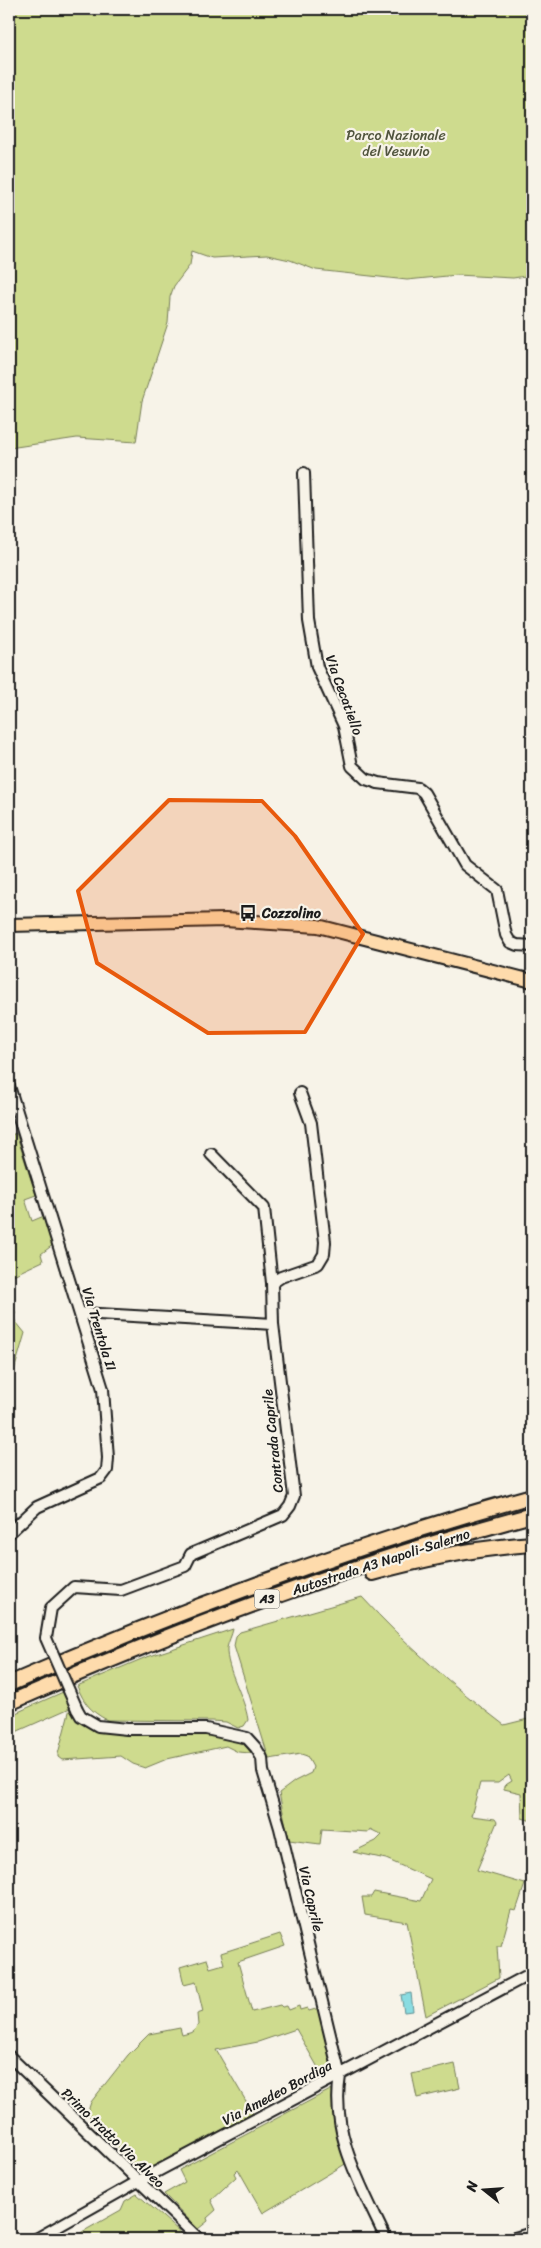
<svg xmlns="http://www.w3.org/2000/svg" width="541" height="2248" viewBox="0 0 541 2248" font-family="Sriracha,sans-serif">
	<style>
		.green { fill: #cedb8e; stroke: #757c55 }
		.water { fill: #8adce1; stroke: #5e8f92 }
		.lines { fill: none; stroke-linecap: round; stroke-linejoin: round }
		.minor-casing { stroke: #1c1c1c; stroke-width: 14 }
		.major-casing { stroke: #1c1c1c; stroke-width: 16 }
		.highway-casing { stroke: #1c1c1c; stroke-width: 18 }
		.minor { stroke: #f7f3e8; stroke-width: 10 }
		.major { stroke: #fedbac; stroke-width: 12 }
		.highway { stroke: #fedbac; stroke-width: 14 }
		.minor-bridge-casing { stroke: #1c1c1c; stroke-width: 14; stroke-linecap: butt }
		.minor-bridge { stroke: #f7f3e8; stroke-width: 10 }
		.marked { fill: #e8590c; fill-opacity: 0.2; stroke: #e8590c; stroke-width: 4; stroke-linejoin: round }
		.labels { text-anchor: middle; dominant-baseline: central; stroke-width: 4.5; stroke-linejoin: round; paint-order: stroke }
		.shield { fill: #f7f3e8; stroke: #5e5c59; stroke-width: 1 }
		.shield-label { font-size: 12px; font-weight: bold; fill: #1c1c1c }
		.park-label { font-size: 14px; fill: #51553e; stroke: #f7f3e8 }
		.street-label { font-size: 14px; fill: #1c1c1c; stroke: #f7f3e8 }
		.poi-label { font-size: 14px; font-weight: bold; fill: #1c1c1c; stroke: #f7f3e8; text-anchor: start }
	</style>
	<rect width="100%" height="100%" fill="#f7f3e8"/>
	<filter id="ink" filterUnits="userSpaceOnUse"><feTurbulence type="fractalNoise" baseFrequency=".02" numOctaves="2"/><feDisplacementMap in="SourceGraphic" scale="10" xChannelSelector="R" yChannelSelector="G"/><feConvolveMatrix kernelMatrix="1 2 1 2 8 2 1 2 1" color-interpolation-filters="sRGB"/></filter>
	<g filter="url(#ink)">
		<path class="green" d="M9,9H532V275L513,278L457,275L407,280L316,270L290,260L267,255L212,258L192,251L190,265L174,286L170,297L168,323L142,401L136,442L77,438L9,448Z
			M16,1133L36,1195L25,1199L32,1221L44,1216L54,1244L41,1254L43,1261L9,1277V1136Z
			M9,1304L16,1313L12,1317L25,1333L9,1388Z
			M362,1597C406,1645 453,1686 504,1725L532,1718V1821L522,1818L521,1793L504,1789V1786L512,1781L509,1775L498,1783H480L471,1816L495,1819L497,1822L477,1870L525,1884L516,1911L511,1910L501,1946H497L499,1978L426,2016L407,1922L365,1915L362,1897H371L374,1892L421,1901L431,1879L386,1859L353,1852L376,1841L382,1835L370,1829L368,1832L322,1829L320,1844L289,1840L279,1793L295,1781L311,1773L313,1767L307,1756L301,1754L269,1759L234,1646L236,1636L240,1632Z
			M233,1629C232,1635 228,1642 227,1648C226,1670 245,1697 248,1720L244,1726L238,1728L226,1722L211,1721L107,1720C90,1711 84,1703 77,1686L144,1658Z
			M63,1692C71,1708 81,1720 97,1728C117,1738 192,1734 217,1733C233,1736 242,1740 251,1753L238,1752L226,1746L167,1759L145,1768L133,1764L121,1756L62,1760L58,1757V1754L70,1708L9,1735V1716Z
			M280,1934L285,1946L238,1962L252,2012L280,2005L282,2007L287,2006L289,2010L299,2006L300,2010L307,2008L309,2011L319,2008L335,2064L320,2071L296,2029L258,2042L216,2050L253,2113L146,2171H140L90,2118L89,2108L91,2102L128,2055L149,2034L180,2028L182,2035L193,2032L198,2025L197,2014L203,2012L196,1982L184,1985L180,1967L207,1959L210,1968L224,1964L221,1953Z
			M455,2064L460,2088L417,2098L412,2074Z
			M332,2089L335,2119L347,2163L263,2213L238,2169L234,2173L236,2177L211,2200L216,2210L207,2218L208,2221L198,2229L164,2194L185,2182L179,2170Z
			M137,2194L188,2239H75L82,2232L121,2210L125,2201Z"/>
		<path class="water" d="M411,1993L413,2011L404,2012L401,1995Z"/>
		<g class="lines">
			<g class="minor-casing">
				<path id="minor" d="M304,473L309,621L317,667L344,726L352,766L366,779L378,783L418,788L424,793L465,865L497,890L506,935L510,942L517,945L532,946
					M9,1086L103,1389L108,1458L107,1470L101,1478L37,1507L9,1533
					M211,1154L264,1208L272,1283L273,1324
					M272,1283L281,1277L318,1264L324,1254L325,1242L311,1123L300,1093
					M46,1638L51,1608L74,1587L121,1590L185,1566L191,1554L283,1515L290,1506L294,1496L273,1324L81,1313
					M77,1709L81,1716L98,1726L127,1729H206L247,1738L256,1748L262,1758L263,1771L280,1828L340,2076C330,2135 362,2187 386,2239
					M9,2056L199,2239
					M36,2239L137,2182L532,1973
					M511,2239L532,2233"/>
			</g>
			<g class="major-casing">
				<path id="major" d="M9,925L225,920L318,926L532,981"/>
			</g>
			<g class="highway-casing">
				<path id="highway" d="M372,1573C425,1558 477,1548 532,1544
					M9,1684C179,1610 353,1545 532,1496
					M9,1703C178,1629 353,1563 532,1515"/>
			</g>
			<use href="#minor" class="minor"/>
			<use href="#major" class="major"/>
			<use href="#highway" class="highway"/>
			<g class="minor-bridge-casing">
				<path id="minor-bridge" d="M46,1638L77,1709"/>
			</g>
			<use href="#minor-bridge" class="minor-bridge"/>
		</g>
	</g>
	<path class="marked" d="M169,800L262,801L295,836L363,934L305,1032L208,1033L97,963L78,891Z"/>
	<defs>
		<g id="bus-bare" transform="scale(1.35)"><path d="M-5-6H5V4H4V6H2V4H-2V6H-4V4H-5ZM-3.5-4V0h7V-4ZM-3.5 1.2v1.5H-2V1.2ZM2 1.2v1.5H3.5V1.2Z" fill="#1c1c1c" stroke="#f7f3e8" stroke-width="2.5" paint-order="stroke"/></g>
	</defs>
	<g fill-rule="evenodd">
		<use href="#bus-bare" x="248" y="913"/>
	</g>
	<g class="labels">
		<rect class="shield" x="254.5" y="1589.5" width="25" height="19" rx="4"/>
		<g class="shield-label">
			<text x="267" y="1599">A3</text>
		</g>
		<g class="park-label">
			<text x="396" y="135">Parco Nazionale<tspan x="396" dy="16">del Vesuvio</tspan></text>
		</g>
		<g class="street-label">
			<text transform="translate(344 695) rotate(70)">Via Cecatiello</text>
			<text transform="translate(99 1329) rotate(73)">Via Trentola II</text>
			<text transform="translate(273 1441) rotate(-96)">Contrada Caprile</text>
			<text transform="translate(381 1562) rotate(-18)">Autostrada A3 Napoli-Salerno</text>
			<text transform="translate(311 1899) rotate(77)">Via Caprile</text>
			<text transform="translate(277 2093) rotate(-28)">Via Amedeo Bordiga</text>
			<text transform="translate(113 2138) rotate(44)">Primo tratto Via Alveo</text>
		</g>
		<g class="poi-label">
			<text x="262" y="913">Cozzolino</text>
		</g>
	</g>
	<rect width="541" height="2248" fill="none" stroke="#f7f3e8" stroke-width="30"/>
	<rect x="15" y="15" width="511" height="2218" fill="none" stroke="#1c1c1c" stroke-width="2" filter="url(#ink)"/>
	<g transform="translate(484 2190) rotate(287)" stroke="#f7f3e8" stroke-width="4" paint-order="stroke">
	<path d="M0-4L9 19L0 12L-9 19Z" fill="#1c1c1c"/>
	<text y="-8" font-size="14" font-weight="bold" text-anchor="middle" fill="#1c1c1c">N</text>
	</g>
</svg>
